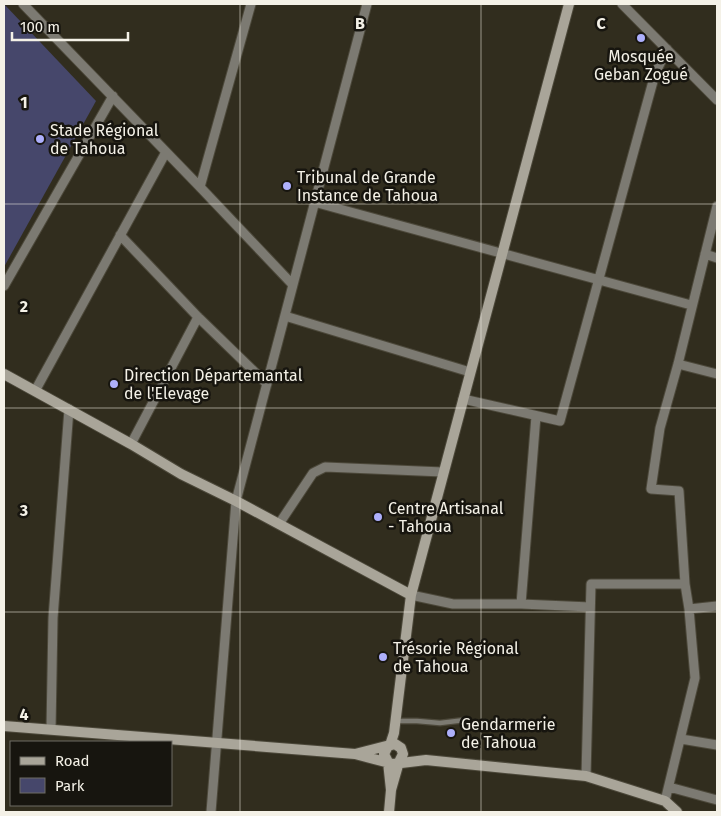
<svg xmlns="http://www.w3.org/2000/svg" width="721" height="816" viewBox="0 0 721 816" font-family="'Fira Sans',sans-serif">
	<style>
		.green { fill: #46476b }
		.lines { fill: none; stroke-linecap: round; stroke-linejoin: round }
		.lane-casing { stroke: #4c483a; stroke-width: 7 }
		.street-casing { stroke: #4c483a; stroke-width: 11 }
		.secondary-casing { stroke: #4c483a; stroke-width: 12 }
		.lane { stroke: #7c7a72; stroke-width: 4.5 }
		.street { stroke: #7c7a72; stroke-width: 9 }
		.secondary { stroke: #a9a599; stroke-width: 10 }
		.grid { fill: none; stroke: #f4f1e7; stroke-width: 1; stroke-opacity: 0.55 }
		.poi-dot { fill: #adaffb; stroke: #17150f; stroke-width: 2 }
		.labels { text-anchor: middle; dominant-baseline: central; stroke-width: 5; stroke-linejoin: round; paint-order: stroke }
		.poi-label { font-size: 16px; fill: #f4f1e7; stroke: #17150f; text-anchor: start }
		.grid-label { font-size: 16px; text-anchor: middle; font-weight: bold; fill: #f4f1e7; stroke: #17150f; stroke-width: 5; stroke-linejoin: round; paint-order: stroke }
	</style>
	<rect width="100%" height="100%" fill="#312d1e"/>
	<path class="green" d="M4,4L96,101L4,267Z"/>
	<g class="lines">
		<g class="lane-casing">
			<path id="lane" d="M396,721H417L440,723L465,720"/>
		</g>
		<g class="street-casing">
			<path id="street" d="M23,4L200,187L293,285
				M622,4L717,100
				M200,187L251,4
				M314,202L691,305
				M120,235L198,317L267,384
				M705,254L717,258
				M4,286L113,96
				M285,316L470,372
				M678,364L717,374
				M35,391L166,152
				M463,399L560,421L655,74L667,49
				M131,444L198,317
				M279,524L313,473L325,467L443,472
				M411,595L453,604H521L590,607
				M521,604L536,416
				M689,609L717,606
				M51,729L53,618L69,409
				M681,739L717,745
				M586,776L591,584H685
				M669,787L717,800
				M665,801L695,678L689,609L685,584L679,491L651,489L660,428L678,364L717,206
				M211,812L236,501L367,4"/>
		</g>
		<g class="secondary-casing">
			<path id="secondary" d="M4,374L131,444L181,474L236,501L411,595
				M4,726L355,754L393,764L426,760L586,776L665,801L677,812
				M355,754L390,745L394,733L411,595L569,4
				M389,812L391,790L399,762L403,754L401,748L395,744L388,746L384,754L388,762L391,790"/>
		</g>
		<use href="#lane" class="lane"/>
		<use href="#street" class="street"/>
		<use href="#secondary" class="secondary"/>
	</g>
	<path class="grid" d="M240,4V812M481,4V812M4,204H717M4,408H717M4,612H717"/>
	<g class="poi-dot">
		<circle cx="641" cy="38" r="5"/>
		<circle cx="40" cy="139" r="5"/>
		<circle cx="287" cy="186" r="5"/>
		<circle cx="114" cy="384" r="5"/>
		<circle cx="378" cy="517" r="5"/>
		<circle cx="383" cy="657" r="5"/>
		<circle cx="451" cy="733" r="5"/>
	</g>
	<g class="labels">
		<g class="poi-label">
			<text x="641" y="56" text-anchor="middle">Mosquée<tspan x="641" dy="18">Geban Zogué</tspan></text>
			<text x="50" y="130">Stade Régional<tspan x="50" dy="18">de Tahoua</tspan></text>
			<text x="297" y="177">Tribunal de Grande<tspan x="297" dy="18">Instance de Tahoua</tspan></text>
			<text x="124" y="375">Direction Départemantal<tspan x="124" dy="18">de l'Elevage</tspan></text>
			<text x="388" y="508">Centre Artisanal<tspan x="388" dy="18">- Tahoua</tspan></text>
			<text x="393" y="648">Trésorie Régional<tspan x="393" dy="18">de Tahoua</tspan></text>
			<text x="461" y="724">Gendarmerie<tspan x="461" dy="18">de Tahoua</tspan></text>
		</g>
	</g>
	<g class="grid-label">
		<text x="360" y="29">B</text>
		<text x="601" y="29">C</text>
		<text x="24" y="108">1</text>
		<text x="24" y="312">2</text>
		<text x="24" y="516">3</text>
		<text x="24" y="720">4</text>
	</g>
	<rect width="721" height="816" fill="none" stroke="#f4f1e7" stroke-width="10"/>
	<rect x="10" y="741" width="162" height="65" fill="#17150f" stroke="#6f6d65"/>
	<rect x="20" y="757" width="25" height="8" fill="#a9a599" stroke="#6f6d65"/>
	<text x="55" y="766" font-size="15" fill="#f4f1e7">Road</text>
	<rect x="20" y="778" width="25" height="15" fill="#46476b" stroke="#6f6d65"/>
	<text x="55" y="791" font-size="15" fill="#f4f1e7">Park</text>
	<path d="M12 32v8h116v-8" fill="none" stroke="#f4f1e7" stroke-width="2.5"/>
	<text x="20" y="32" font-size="15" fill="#f4f1e7" stroke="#17150f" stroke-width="4" paint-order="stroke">100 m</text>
</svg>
